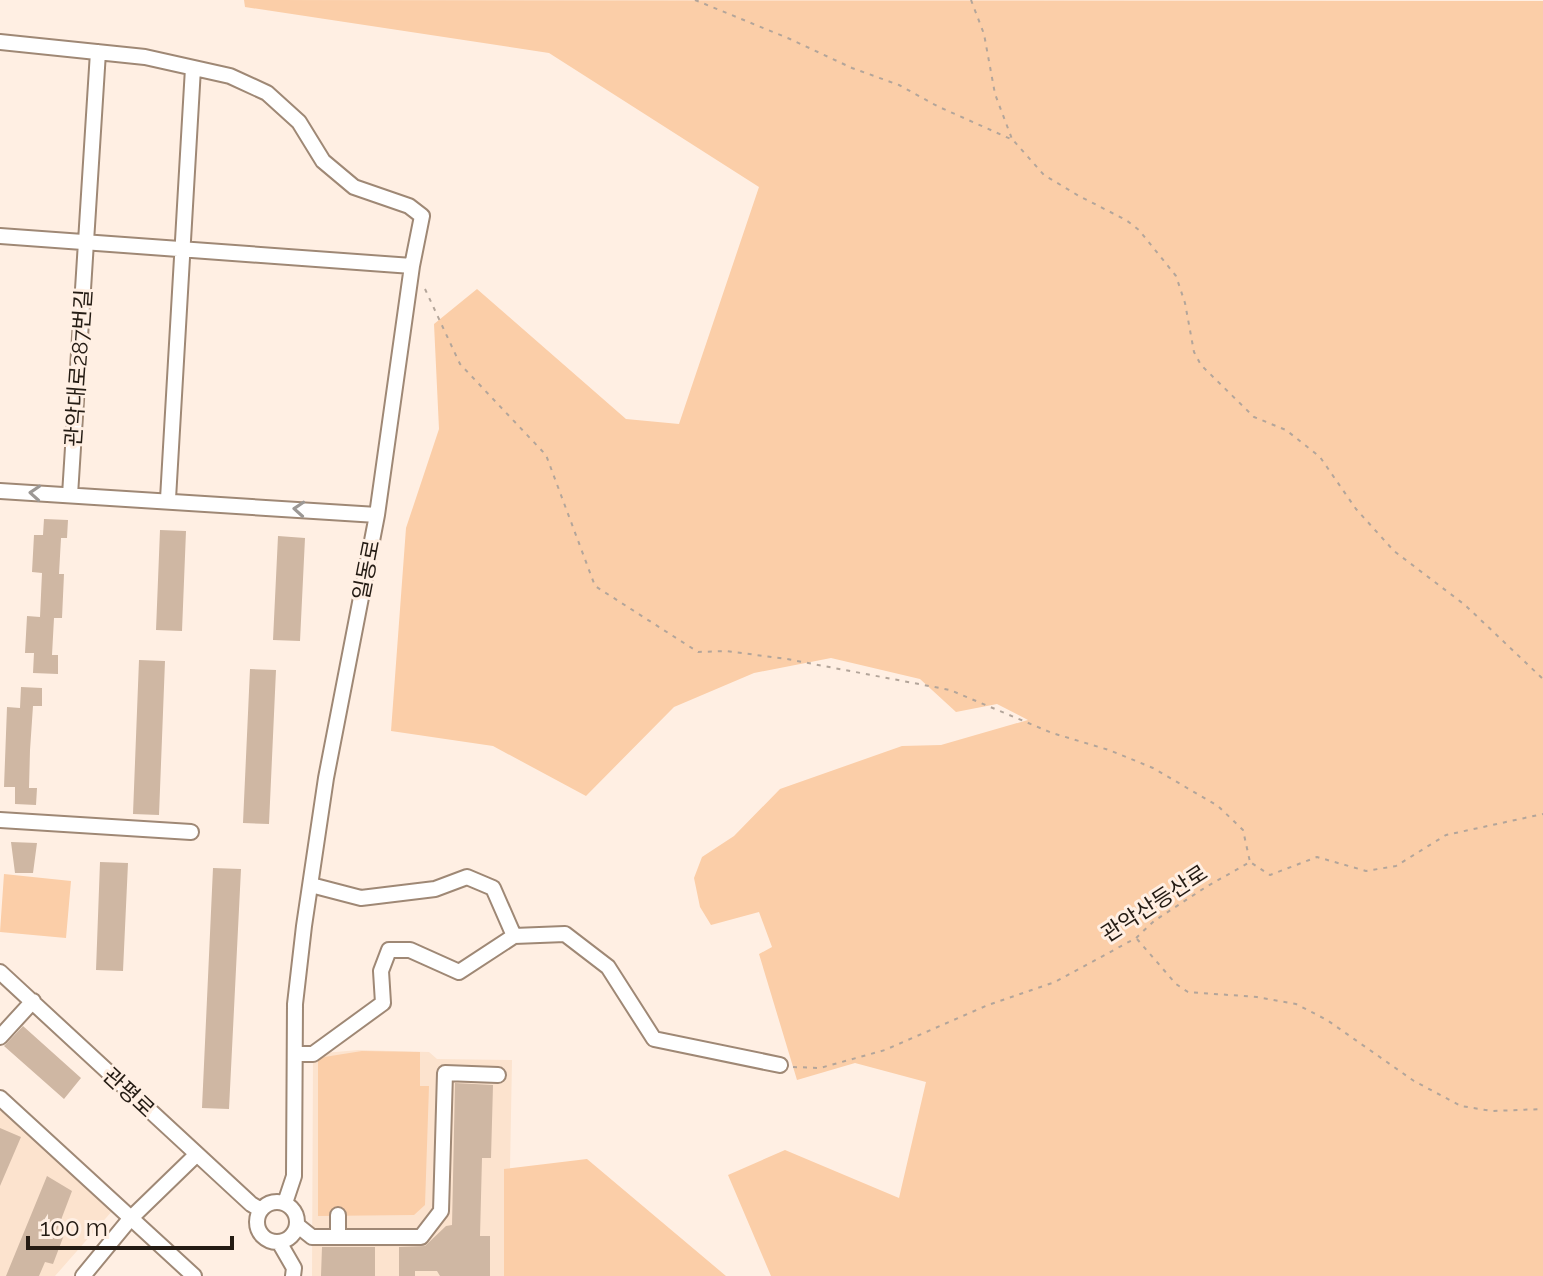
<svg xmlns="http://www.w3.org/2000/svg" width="1543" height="1276" viewBox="0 0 1543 1276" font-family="Raleway,'Noto Sans KR',sans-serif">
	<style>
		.built { fill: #fce3ce }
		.green { fill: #fbcea8 }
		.building { fill: #cfb7a3 }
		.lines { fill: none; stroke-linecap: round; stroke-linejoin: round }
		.minor-casing { stroke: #9f8875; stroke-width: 18 }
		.path { stroke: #b3a59a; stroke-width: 2; stroke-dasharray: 4 6; stroke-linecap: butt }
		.minor { stroke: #fff; stroke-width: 14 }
		.oneway { stroke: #9c9895 }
		.labels { text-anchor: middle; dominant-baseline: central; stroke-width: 6; stroke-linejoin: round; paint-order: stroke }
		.street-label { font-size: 22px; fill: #241b13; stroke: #ffefe3 }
	</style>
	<rect width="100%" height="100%" fill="#ffefe3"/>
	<path class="built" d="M358,1050L429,1052L437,1059L512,1060L510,1168L504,1170V1276H312L313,1054Z
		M0,1105L113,1210L55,1276H0Z"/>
	<path class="green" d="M244,0L1543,1V1276H771L728,1175L785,1150L899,1198L926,1082L855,1063L797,1080L759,954L772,947L759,912L711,925L700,907L694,878L702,857L734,836L780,789L902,746L941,745L1028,720L997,704L956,712L920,679L831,658L754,673L674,707L586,796L493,746L391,731L406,528L439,429L434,324L477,289L626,419L679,424L759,187L549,53L245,7Z
		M4,874L71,881L66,938L0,932Z
		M362,1051L420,1052V1086H429L425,1205L414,1215L318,1216V1058Z
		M587,1159L726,1276H504V1169Z"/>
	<path class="building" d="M44,519L68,520L67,538H61L59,574H64L62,618H54L52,655H58V674L33,673L34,653H25L27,616L40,617L42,573L32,572L34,535H43Z
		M160,530L186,531L182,631L156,630Z
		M278,536L305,538L300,641L273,640Z
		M139,660L165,661L159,815L133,814Z
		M250,669L276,670L269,824L243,823Z
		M21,687L42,688V706H33L30,750L29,788H37L36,805L15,804V787H4L7,707L20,708Z
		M11,842L37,843L33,873H15Z
		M100,862L128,863L123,971L96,970Z
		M213,868L241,869L229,1109L202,1108Z
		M23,1026L81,1078L64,1099L4,1046Z
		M455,1083L493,1085L491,1158H482L480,1236H490V1276H440L437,1271H415V1276H399V1247L425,1246L446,1226L452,1225Z
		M0,1128L21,1137L0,1186Z
		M47,1176L72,1191L56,1233L64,1235L53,1264L45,1262L39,1276H6Z
		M322,1247H375V1276H321Z"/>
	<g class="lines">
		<g class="minor-casing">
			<path id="minor" d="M0,42L145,57L230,76L267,93L299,122L323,161L354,187L409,206L422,216L412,266L377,515L326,778L304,926L295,1004L294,1176L285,1203
				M0,236L412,266
				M0,491L377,515
				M70,495L98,52
				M168,499L193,68
				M0,820L191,832
				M311,885L361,898L435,889L467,877L493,888L514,936
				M0,972L251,1204L261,1210
				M0,1037L33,1001
				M296,1054H313L383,1003L381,971L389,950H410L459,972L514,936L565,934L608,967L654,1039L780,1065
				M0,1098L194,1276
				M257 1222a20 20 0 1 1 40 0a20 20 0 1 1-40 0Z
				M297,1225L312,1237H421L441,1211L445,1073L498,1075
				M338,1237V1215
				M279,1242L294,1268L293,1276
				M83,1276L130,1219L196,1155"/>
		</g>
		<path class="path" d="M695,0L790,39L852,68L899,85L937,106L1013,140L1044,175L1079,196L1126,220L1139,230L1176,276L1185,303L1194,352L1201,365L1254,417L1286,430L1320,457L1356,509L1394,551L1465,605L1543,679
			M971,0L984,34L995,94L1012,139
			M425,289L460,364L546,455L595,586L698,652L726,651L787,659L950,690L1052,733L1109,750L1153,768L1218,806L1243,830L1250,862
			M1137,939L1176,984L1188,992L1257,997L1296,1004L1327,1020L1414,1081L1461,1106L1492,1111L1543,1109
			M793,1067L820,1068L885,1050L988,1005L1055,982L1136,938L1154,921L1206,887L1250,862L1270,875L1317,857L1366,871L1396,866L1446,835L1543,814"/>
		<use href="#minor" class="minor"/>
	</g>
	<defs><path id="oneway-chevron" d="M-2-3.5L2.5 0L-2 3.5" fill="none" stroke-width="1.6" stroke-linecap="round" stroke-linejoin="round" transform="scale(2)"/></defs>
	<g class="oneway">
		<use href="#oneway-chevron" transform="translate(35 493) rotate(-176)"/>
		<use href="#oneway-chevron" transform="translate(299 509) rotate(-176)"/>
	</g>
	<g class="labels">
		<g class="street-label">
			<text transform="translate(78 368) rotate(-86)">관악대로287번길</text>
			<text transform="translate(366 570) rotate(-79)">일동로</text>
			<text transform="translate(1154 903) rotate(-33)">관악산등산로</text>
			<text transform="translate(129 1092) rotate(43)">관평로</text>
		</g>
	</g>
	<path d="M28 1236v12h204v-12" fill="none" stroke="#241b13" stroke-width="4"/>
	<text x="40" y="1236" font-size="24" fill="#241b13" stroke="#ffefe3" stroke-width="6" paint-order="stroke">100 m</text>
</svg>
